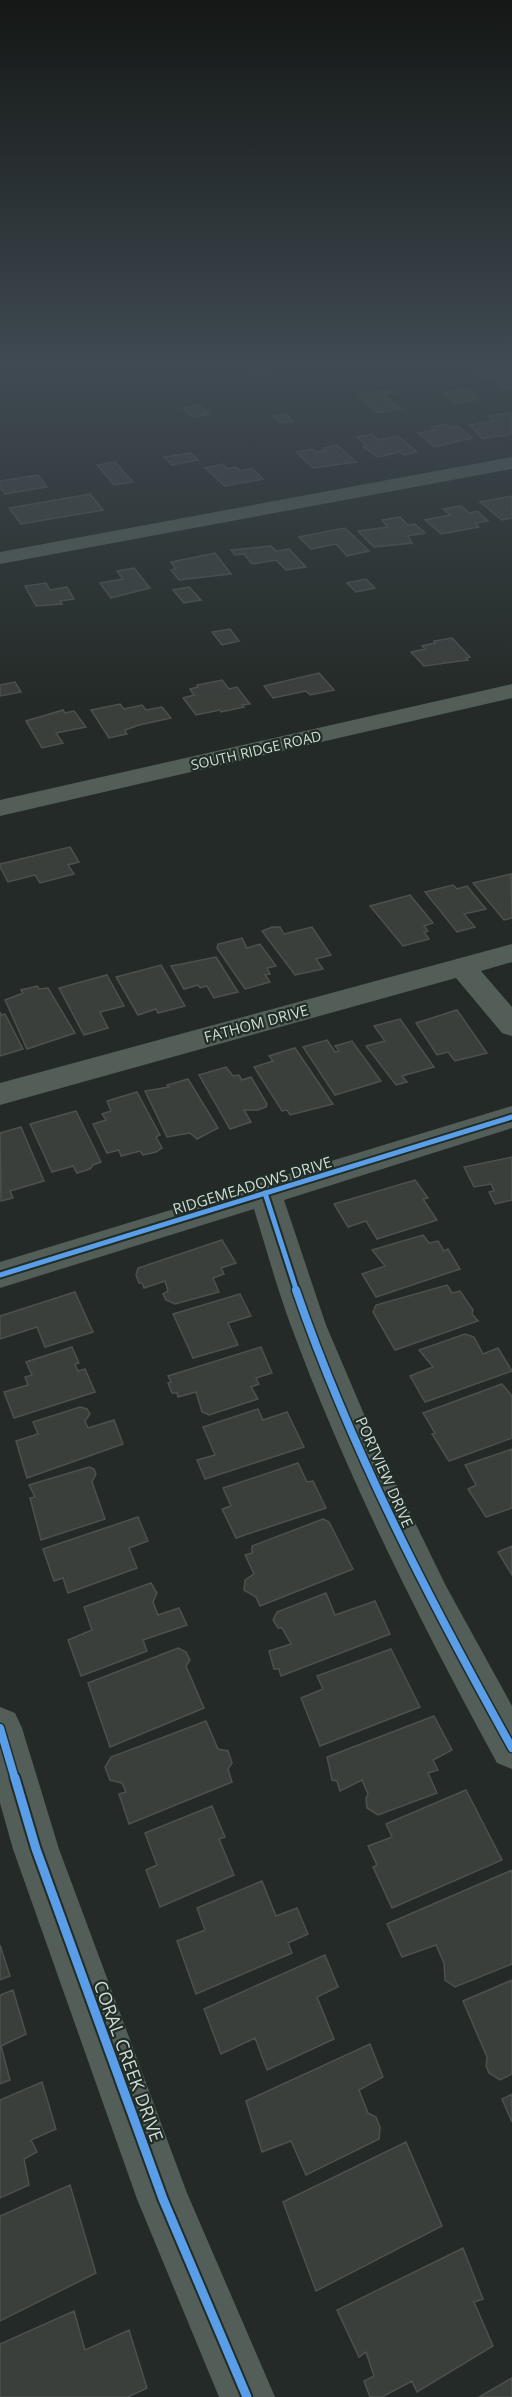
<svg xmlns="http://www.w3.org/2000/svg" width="512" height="2397" viewBox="0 0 512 2397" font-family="'Open Sans',sans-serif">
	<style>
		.building { fill: #3a3f3c; stroke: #4c514e; stroke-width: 1.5 }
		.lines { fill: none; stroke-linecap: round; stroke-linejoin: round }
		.minor { fill: #545e59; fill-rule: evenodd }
		.cycleway-far2-casing { stroke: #212d27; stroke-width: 9 }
		.cycleway-far1-casing { stroke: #212d27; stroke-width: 11 }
		.cycleway-casing { stroke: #212d27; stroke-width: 13 }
		.cycleway-far2 { stroke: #5a9eea; stroke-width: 5 }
		.cycleway-far1 { stroke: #5a9eea; stroke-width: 8 }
		.cycleway { stroke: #5a9eea; stroke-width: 9 }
		.labels { text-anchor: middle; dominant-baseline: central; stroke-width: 4.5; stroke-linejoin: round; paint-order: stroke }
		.far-street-label { font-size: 14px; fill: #d4dcd8; stroke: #212d27 }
		.street-label { font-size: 15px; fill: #d4dcd8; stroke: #212d27 }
		.near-street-label { font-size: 18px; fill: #d4dcd8; stroke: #212d27 }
	</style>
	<rect width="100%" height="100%" fill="#242a27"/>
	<path class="building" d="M248,367H264L270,372L260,376Z
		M486,367H511L512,374L486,378L474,369Z
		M512,377V388L505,390L492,380Z
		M466,389L479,399L456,403L444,393Z
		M390,390L393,393L383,394L401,409L378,413L358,395Z
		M199,405L209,414L193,417L183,408Z
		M508,413L512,416V434L483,439L469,425L494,421L488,416Z
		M286,414L293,421L280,423L273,416Z
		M447,424L450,427L458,426L472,438L434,447L418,433L435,430L431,427Z
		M372,434L379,440L398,436L417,452L404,455L400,452L378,457L363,447L367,446L357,437Z
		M337,445L356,462L313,468L296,452L312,449L316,452L326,450L323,448Z
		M191,453L198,460L172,465L164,457Z
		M115,462L133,482L114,485L97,465Z
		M223,464L227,469L236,467L240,471L252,468L263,479L225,486L205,468Z
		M38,475L47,487L5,494L0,487V481Z
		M90,494L103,510L21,524L9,508Z
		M512,496V518L502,520L480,502Z
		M461,506L469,513L477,511L488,521L475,523L479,527L441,534L425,520L450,515L443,509Z
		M400,517L408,525L415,524L425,533L408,536L412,543L374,547L358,531L388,527L382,520Z
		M345,528L369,551L347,556L336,544L311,549L299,537Z
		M271,546L276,551L289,549L306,567L286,570L276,560L252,564L244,554L235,555L231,550Z
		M215,553L231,574L179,580L171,570L176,569L171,562Z
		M134,568L150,588L111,598L100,583L123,579L117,571Z
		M366,579L375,588L356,592L347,583Z
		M46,583L50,590L67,587L74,599L60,601L62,604L36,606L25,586Z
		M189,587L201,600L184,603L173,590Z
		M230,629L239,641L222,645L212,632Z
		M452,638L470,657L466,658L468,660L424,666L411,652L425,649L422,646L435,643L434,641Z
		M319,673L334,690L310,695L306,691L273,698L264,686Z
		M222,680L229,689L237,687L250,704L242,705L244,707L221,712L220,710L196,715L183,698L194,695L190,689L198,687L197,685Z
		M15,682L21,692L0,696V685Z
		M120,704L124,709L142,705L146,710L162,707L171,718L139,725L125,730L127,734L109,738L91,710Z
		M63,710L65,713L74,711L86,727L56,733L63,743L42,748L26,721Z
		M70,847L79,862L68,865L74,874L40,883L35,875L8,882L0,867V864Z
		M511,874L512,918L504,920L473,883Z
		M453,885L457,889L467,886L486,909L464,914L475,927L457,932L425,892Z
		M410,895L433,923L424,926L428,931L424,932L429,939L403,946L370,906Z
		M272,927H280L284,934L312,927L331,955L316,959L323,969L295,975L262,931Z
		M242,938L247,948L260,944L276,966L267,968L270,974L265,975L270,982L245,989L217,948L218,944Z
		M216,957L238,992L214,998L207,986L200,988L198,985L184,989L171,966Z
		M161,965L185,1006L158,1013L156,1009L138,1015L116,977Z
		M107,975L124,1006L100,1012L108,1028L84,1035L59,988Z
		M37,986L39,989L48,988L75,1033L27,1049L5,1000L23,993L21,990Z
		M457,1010L487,1053L455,1061L448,1052L437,1055L416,1023Z
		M0,1012L1,1015L5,1014L23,1049L0,1056Z
		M400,1019L434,1067L402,1076L407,1082L396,1085L366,1046L385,1041L374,1026Z
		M327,1040L335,1052L339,1051L335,1046L352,1041L381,1081L335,1095L303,1047Z
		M295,1048L333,1104L290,1115L287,1110L282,1111L254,1067L273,1061L269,1056Z
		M226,1067L233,1076L239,1075L242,1080L251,1077L267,1104L266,1107L258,1110H244L251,1122L230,1129L199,1075Z
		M188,1079L218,1128L197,1139L190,1133L167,1137L145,1091L169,1087L167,1085Z
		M137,1092L160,1135L156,1137L162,1148L156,1152L143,1155L140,1151L121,1156L119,1150L107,1153L93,1124L106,1120L102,1114L111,1111L107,1101Z
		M76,1111L101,1162L93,1165L90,1169L77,1173L73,1166L52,1172L30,1124Z
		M21,1127L44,1181L10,1191L13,1198L1,1201L0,1133Z
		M512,1157V1200L495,1204L489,1192L494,1191L491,1184L474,1187L464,1167Z
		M415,1180L428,1198L423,1199L437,1220L377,1239L366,1221L348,1227L334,1204Z
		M423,1235L429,1243L438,1241L444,1251L448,1249L460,1269L376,1297L362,1274L385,1266L372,1250Z
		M222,1240L236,1263L221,1268L224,1274L213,1278L219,1292L175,1304L166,1300L163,1294L168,1291L165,1281L144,1288L142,1283H139L136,1275L138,1268Z
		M447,1285L452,1293L460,1291L473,1310L472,1314L478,1321L395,1350L373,1312L376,1305Z
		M75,1292L93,1332L45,1347L37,1327L0,1339V1316Z
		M240,1294L251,1316L228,1323L238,1345L193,1358L173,1314Z
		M465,1334L474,1337L483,1354L498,1348L512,1371L425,1402L410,1376L433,1367L419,1350Z
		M72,1347L79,1363L75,1364L78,1371L85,1369L95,1392L14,1418L4,1392L28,1385L25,1377L32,1375L26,1362Z
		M261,1347L272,1373L256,1378L259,1384L251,1387L258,1399L209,1415L202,1412L196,1392L178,1397L177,1393H172L168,1383L171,1382L168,1376Z
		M502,1384L512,1396V1438L449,1461L432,1434L435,1433L423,1413Z
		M80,1407L87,1409L90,1414L85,1421L88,1428L114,1420L123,1444L27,1478L16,1441L38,1434L33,1422Z
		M258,1409L263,1420L287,1412L304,1447L205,1479L197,1460L215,1455L203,1427Z
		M512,1449V1508L486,1517L468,1489L476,1485L465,1465Z
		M298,1463L307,1482L313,1481L326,1508L236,1538L222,1509L231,1506L223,1488Z
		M89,1467L94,1469L96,1474L92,1482L105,1519L41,1540L30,1498L35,1497L29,1485Z
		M138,1517L148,1541L129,1548L137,1568L68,1593L63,1578L54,1581L43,1549Z
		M323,1519L329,1522L353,1569L260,1606L256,1597L244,1590L245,1580L254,1574L245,1555L252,1553V1546Z
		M512,1546V1575L498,1552Z
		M151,1583L157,1593L153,1602L158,1615L179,1608L187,1625L143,1640L147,1651L81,1676L68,1640L92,1630L84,1607Z
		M326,1593L335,1615L375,1601L390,1634L281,1676L279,1669H274L269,1651L291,1644L282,1628H278L273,1620L277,1612Z
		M178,1648L186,1652L190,1660L186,1666L204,1708L110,1747L88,1683Z
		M391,1649L420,1707L320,1746L301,1698L323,1689L317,1676Z
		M434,1716L452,1750L433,1760L438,1770L428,1773L437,1793L378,1815L367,1808L366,1798L368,1794L362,1780L340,1791L337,1781L332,1780L327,1757Z
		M206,1721L218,1749L228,1751L232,1763L228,1769L232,1782L129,1824L119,1794L126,1792L122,1783L110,1780L105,1767L111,1757Z
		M466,1790L502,1860L392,1908L373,1867L377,1865L368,1846L392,1837L386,1824Z
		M212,1806L225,1837L219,1839L234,1875L160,1907L146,1870L157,1865L145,1833Z
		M512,1870V1964L455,1987L445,1980L444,1963L436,1945L402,1957L387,1924Z
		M262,1881L276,1916L297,1908L308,1934L288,1943L292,1953L196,1994L177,1941L205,1930L197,1908Z
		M0,1945L10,1976L0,1980Z
		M325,1955L338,1987L317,1997L334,2039L267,2070L255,2038L221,2054L204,2009Z
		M512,1980V2074L500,2080L489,2073L486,2066L487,2057L463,2001Z
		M13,1990L26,2034L1,2046L10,2080L0,2084V1995Z
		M370,2044L383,2077L359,2090L368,2113L376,2117L380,2127L379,2139L306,2175L291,2141L262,2152L246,2101Z
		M42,2082L56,2129L31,2140L37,2152L24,2159L29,2185L0,2198V2100Z
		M512,2094V2122L502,2099Z
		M406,2142L442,2226L316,2291L283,2202Z
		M70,2185L96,2273L0,2321V2216Z
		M463,2248L483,2299L474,2302L493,2346L417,2392L412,2381L382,2397H370L364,2381L374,2376L366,2352L359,2357L337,2310Z
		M74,2311L85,2350L129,2330L147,2388L128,2397H0V2344Z
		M512,2378V2397H479Z"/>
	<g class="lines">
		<path class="minor" d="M512,457V469L0,564V552Z
			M512,684V698L0,816V800Z
			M512,944V962L481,971L512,1007V1036L502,1033L456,978L0,1105V1083Z
			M512,1106V1128L284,1200L326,1325L378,1447L446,1586L512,1706V1769L497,1763C420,1622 347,1477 291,1326C277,1288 266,1248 254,1209L0,1288V1262Z
			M0,1707L15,1713L22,1728L59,1849L187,2193L275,2397H219L137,2199L13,1849L0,1803Z"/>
		<g class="cycleway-far2-casing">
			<path id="cycleway-far2" d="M265,1193L297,1292
				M0,1275L512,1117"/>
		</g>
		<g class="cycleway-far1-casing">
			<path id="cycleway-far1" d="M296,1290C351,1450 430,1601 512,1748
				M0,1728L15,1779"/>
		</g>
		<g class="cycleway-casing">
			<path id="cycleway" d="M15,1778L36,1849L163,2199L247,2397"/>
		</g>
		<use href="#cycleway-far2" class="cycleway-far2"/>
		<use href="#cycleway-far1" class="cycleway-far1"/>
		<use href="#cycleway" class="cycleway"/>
	</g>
	<linearGradient id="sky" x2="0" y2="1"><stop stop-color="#141715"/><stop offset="0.52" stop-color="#3f4a52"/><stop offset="1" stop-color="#3f4a52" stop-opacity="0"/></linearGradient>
	<rect width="512" height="702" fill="url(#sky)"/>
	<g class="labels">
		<g class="far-street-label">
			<text transform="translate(256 750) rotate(-13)">SOUTH RIDGE ROAD</text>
		</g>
		<g class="street-label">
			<text transform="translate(256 1023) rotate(-15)">FATHOM DRIVE</text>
			<text transform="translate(252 1185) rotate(-17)">RIDGEMEADOWS DRIVE</text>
			<text transform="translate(385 1472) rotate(66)">PORTVIEW DRIVE</text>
		</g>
		<g class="near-street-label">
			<text transform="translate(129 2061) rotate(70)">CORAL CREEK DRIVE</text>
		</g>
	</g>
</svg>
